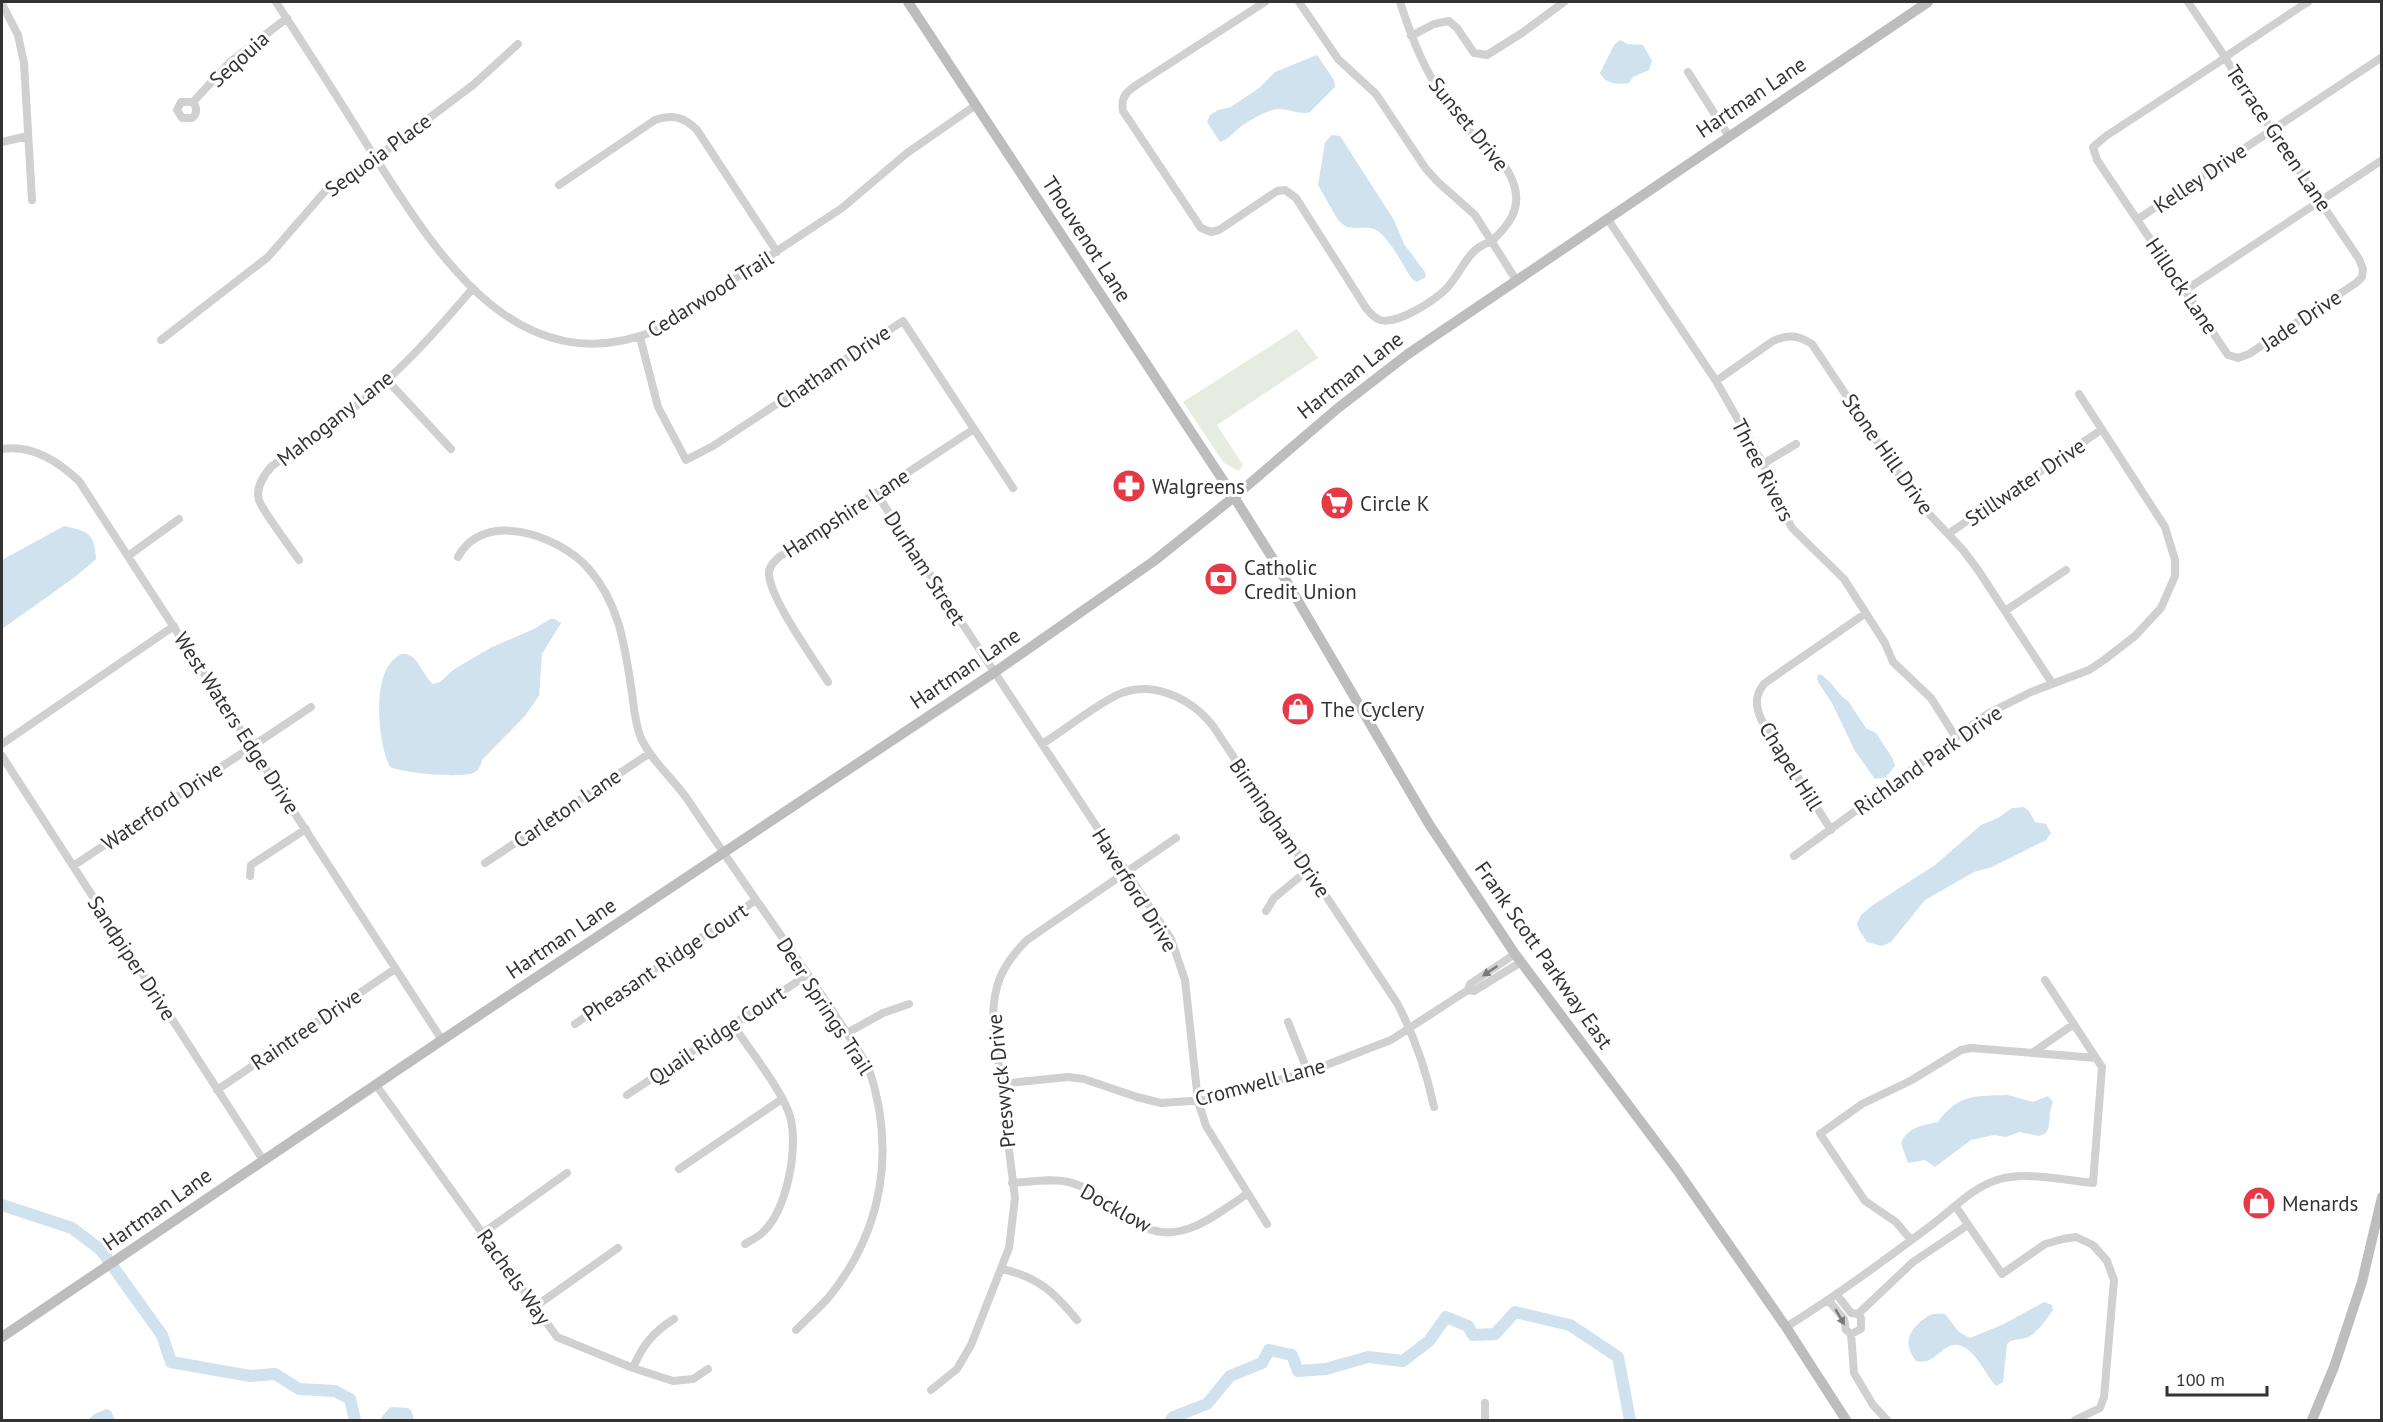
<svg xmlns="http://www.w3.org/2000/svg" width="2383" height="1422" viewBox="0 0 2383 1422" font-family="'PT Sans',sans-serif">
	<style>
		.green { fill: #e6ecdf }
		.water { fill: #cfe2ee }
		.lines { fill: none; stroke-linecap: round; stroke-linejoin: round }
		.river { stroke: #cfe2ee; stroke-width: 12 }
		.street { stroke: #d0d0d0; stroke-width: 8 }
		.secondary { stroke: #bdbdbd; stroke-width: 10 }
		.oneway { fill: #7a7a7a }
		.labels { text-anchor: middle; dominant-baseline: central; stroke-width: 6; stroke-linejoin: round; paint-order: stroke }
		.street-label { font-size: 21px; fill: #333; stroke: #fff }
		.poi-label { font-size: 21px; fill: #333; stroke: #fff; text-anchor: start }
	</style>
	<rect width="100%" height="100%" fill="#fff"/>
	<path class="green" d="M1297,329L1318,358L1217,425L1243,465L1239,471L1224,463L1183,402Z"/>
	<path class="water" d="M1620,40L1628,44L1643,45L1652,61L1649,70L1633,77L1629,83C1618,85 1605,84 1600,73L1614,45Z
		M1317,55L1334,80L1335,87L1310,112C1298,116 1286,106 1272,110C1261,114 1248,121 1239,128C1232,134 1229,139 1220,142L1207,122L1210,115L1218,110L1231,107L1259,88L1275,72Z
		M1332,135L1340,136L1394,220L1404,244L1425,272L1426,277L1417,282L1412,279C1403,266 1388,234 1374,229C1365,226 1354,230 1345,226L1338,220L1318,185L1325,142Z
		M64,526C87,531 95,533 96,559L75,577L2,629V560Z
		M550,619H555L561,623L542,654L539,696L524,717L482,760C481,765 479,770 475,772C465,779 402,773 390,767C378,743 372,680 393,660C397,657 401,653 406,654C419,657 423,676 433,684L440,682L453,670L490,648L534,629Z
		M1820,674C1832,680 1837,695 1848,701L1866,728L1876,733L1893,759L1895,766L1886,777L1875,779L1855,751L1832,703L1818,682L1817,676Z
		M2024,807L2029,811L2035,822L2046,824L2051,833L2046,840L1992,867L1974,872L1925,900L1891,942L1882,946L1867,942L1859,930L1857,923L1861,915L1873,905L1935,865L1981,825L1998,818L2012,808Z
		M2008,1095L2033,1102L2048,1096L2053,1102C2047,1116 2052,1124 2046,1133L2039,1136L2019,1132L2006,1137L1994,1135L1971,1140L1935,1167L1925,1160L1908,1163L1901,1143C1907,1127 1924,1125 1938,1122C1958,1094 1975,1096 2008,1095Z
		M2044,1302L2052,1305L2053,1310C2047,1318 2038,1332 2030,1336C2022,1341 2014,1337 2007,1344L2003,1382L1996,1386C1985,1374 1975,1348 1958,1345C1943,1342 1935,1366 1916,1361C1905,1346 1906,1335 1919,1323C1928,1315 1933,1312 1945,1314L1959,1332L1970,1338L2004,1324Z
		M107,1409L111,1411L115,1420H88L94,1414Z"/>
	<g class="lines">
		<path class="river" d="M2,1205L72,1228L101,1250L162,1335L171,1362L250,1376L275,1374L299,1389L335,1391L350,1399L355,1420
			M387,1420L393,1413L406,1414L408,1420
			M1171,1420L1173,1417L1207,1404L1230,1376L1262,1363L1269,1350L1292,1355L1298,1371L1326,1369L1368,1357L1403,1361L1429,1341L1446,1317L1468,1326L1473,1335L1495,1334L1515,1312L1570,1325L1618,1357L1630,1420"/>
		<path class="street" d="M276,2C308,51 340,101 371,151C435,251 516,388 657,330L842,208L907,153L976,105
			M1265,2L1141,82C1129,90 1120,95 1123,111L1201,228L1211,232L1219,230L1277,191L1285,190L1296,198L1366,308C1370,313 1374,318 1380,320C1398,325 1435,300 1447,288C1462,272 1468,247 1491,242
			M1299,2L1338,59L1376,94L1426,169L1439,183L1475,215L1516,280
			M1400,2C1412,39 1425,73 1449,105C1457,116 1466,127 1475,137C1490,151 1506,162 1513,182C1523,208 1509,225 1491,242
			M2188,2L2221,51L2229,64L2268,124L2272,130L2359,259L2363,269L2362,277L2356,283L2249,354L2238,358L2228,355L2097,160L2093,147L2106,136L2219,62L2231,53L2300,7L2308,2
			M2,4L18,35L24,63L32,200
			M1411,36L1434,24L1449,21L1457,28L1474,53L1487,55L1522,33L1564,2
			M1688,72L1728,135
			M193,102C197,108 198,113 192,118H182L177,110L181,102H193L229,63L287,18
			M2,142L28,136
			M559,185L655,120C673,114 684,117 697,130L777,252
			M1607,218L1716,381L1770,476L1776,497L1792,528L1844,579L1885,643L1893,662L1931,698L1955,736
			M2138,219L2382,57
			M2184,291L2382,160
			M640,337L658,407L686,460L713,446L903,321L1013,488
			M161,340L268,257L327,189L376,158L473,85L518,44
			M387,380L451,449
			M1716,381L1773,341C1788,334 1798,335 1812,344L1916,500L1963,550L1978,570L2052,683
			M2,449C32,444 58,461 79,481L442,1040
			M1763,464L1796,444
			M876,493L1171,939L1185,980L1198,1101L1206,1126L1267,1224
			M1948,534L2101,430
			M128,556L179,519
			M458,557C484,509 558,535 588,568C620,604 625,647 632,693C634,708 635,724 641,738C652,762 675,780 690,803C748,891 812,976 868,1066C896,1147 884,1229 829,1297C819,1308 807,1319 796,1330
			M299,560C291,548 263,512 259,500C255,487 264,475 272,466C311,438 352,412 387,380C418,352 446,320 473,288
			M2005,611L2066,570
			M828,682C813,658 773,603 769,576C768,567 773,563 779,557L974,429
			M2,744L174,626
			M1042,744C1066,729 1090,709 1115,696C1150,678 1191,698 1213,726L1397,1003C1415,1037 1426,1070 1434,1107
			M2,756L263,1160
			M1831,830L1761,719C1755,705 1755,694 1765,683L1866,613
			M1794,856L1989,713L2031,692L2089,670L2104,660L2135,636L2161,608L2175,576V560L2165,527L2079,394
			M485,863L650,753
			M73,866L311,707
			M250,876L251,865L306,829
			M1266,911L1274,898L1308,870
			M2045,980L2096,1058
			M1468,990L1470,984L1515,954
			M1288,1022L1308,1072
			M575,1024L756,900
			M734,1026C750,1051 781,1088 790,1116C799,1147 787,1212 761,1234C756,1238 750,1241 745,1244
			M847,1033L883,1013L909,1004
			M2032,1053L2074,1024
			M1000,1084L1068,1077L1084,1079L1137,1097L1161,1103L1205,1100L1308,1072L1391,1040L1468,990L1474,991L1521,962
			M376,1085L557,1337L633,1368L673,1381L693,1379L708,1369
			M217,1090L395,969
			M627,1095L807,975
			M679,1169L782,1099
			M1012,1183C1030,1182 1051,1178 1068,1182C1084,1185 1099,1197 1112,1206C1125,1215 1140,1228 1156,1231C1189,1239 1221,1211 1247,1194
			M1956,1207L2002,1274L2045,1244L2063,1239L2076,1237L2093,1245L2107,1261L2114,1280L2104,1397L2100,1408L2075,1420
			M483,1233L567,1173
			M1002,1269C1038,1277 1054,1292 1077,1320
			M1837,1295L1851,1313L1858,1314L1861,1318V1329L1851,1334
			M1829,1301L1844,1319L1846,1330L1851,1334L1854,1373L1873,1405L1887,1420
			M536,1306L618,1248
			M1858,1314L1913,1262L1968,1225
			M1786,1327C1836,1296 1882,1262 1929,1227C1950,1212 1971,1188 1997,1180C2025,1171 2063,1180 2093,1183L2102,1067L2096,1058L1971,1048L1961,1050L1910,1081L1862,1104L1820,1134L1865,1201L1896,1222L1911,1240
			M633,1368C642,1346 653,1332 674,1319
			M931,1390L957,1369L971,1345L1009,1248L1015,1198L993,1020C993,985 1002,965 1027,940L1176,838
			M1485,1420V1403"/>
		<path class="secondary" d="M908,2L1234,497L1278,567L1429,824L1515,954L1677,1170L1786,1327L1846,1420
			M2,1337L442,1040L995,672L1154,561L1234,497L1338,408L1408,354L1928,2
			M2312,1420L2334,1367L2362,1282L2382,1197"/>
	</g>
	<defs><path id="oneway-solid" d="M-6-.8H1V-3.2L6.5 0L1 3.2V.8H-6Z" transform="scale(1.5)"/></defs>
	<g class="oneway">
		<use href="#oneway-solid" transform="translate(1490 971) rotate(146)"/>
		<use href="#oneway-solid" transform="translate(1840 1317) rotate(60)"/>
	</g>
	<defs>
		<g id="pharmacy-disc" transform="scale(1.725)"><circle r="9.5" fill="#e63946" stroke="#fff"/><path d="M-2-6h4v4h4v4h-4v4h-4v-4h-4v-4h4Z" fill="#fff"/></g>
		<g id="supermarket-disc" transform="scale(1.725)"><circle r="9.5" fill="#e63946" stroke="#fff"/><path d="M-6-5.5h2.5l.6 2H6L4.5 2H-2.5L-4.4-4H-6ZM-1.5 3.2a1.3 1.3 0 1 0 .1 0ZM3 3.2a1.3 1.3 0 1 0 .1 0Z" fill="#fff"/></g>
		<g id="bank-disc" transform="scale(1.725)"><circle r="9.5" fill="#e63946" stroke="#fff"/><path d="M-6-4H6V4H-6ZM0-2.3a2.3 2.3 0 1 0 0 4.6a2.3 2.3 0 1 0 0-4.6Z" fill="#fff"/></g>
		<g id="shop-disc" transform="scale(1.725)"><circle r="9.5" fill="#e63946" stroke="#fff"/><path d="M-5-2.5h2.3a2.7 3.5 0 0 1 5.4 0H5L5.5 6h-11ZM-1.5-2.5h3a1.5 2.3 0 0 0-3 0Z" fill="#fff"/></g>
	</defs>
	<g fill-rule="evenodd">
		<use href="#pharmacy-disc" x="1129" y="486"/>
		<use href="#supermarket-disc" x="1337" y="503"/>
		<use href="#bank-disc" x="1221" y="579"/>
		<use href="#shop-disc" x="1298" y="709"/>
		<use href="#shop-disc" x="2259" y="1203"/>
	</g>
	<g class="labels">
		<g class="street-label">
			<text transform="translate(239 59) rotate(-42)">Seqouia</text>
			<text transform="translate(1751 97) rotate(-34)">Hartman Lane</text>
			<text transform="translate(1469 124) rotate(51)">Sunset Drive</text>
			<text transform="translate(2279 138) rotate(56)">Terrace Green Lane</text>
			<text transform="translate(378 155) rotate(-36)">Sequoia Place</text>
			<text transform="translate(2200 178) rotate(-34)">Kelley Drive</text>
			<text transform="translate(1087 239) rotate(57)">Thouvenot Lane</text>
			<text transform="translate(2182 286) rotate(56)">Hillock Lane</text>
			<text transform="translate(710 294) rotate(-32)">Cedarwood Trail</text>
			<text transform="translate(2301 320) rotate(-34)">Jade Drive</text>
			<text transform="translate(833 367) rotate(-34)">Chatham Drive</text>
			<text transform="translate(1350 375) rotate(-38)">Hartman Lane</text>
			<text transform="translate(335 418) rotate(-38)">Mahogany Lane</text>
			<text transform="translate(1888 454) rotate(55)">Stone Hill Drive</text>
			<text transform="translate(1763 470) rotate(63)">Three Rivers</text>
			<text transform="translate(2025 482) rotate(-34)">Stillwater Drive</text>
			<text transform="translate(846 513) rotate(-33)">Hampshire Lane</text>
			<text transform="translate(925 568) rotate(57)">Durham Street</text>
			<text transform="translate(965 668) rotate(-34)">Hartman Lane</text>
			<text transform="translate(237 723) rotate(57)">West Waters Edge Drive</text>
			<text transform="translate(1928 760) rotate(-35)">Richland Park Drive</text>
			<text transform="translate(1791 766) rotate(58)">Chapel Hill</text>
			<text transform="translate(162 806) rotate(-34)">Waterford Drive</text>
			<text transform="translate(567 808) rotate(-34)">Carleton Lane</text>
			<text transform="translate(1280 828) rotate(56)">Birmingham Drive</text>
			<text transform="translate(1135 890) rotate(58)">Haverford Drive</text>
			<text transform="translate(561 938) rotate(-34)">Hartman Lane</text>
			<text transform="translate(1544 955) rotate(55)">Frank Scott Parkway East</text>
			<text transform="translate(132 958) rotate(57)">Sandpiper Drive</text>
			<text transform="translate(665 962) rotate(-34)">Pheasant Ridge Court</text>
			<text transform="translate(825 1006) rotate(57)">Deer Springs Trail</text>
			<text transform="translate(306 1029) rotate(-34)">Raintree Drive</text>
			<text transform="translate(717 1035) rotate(-34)">Quail Ridge Court</text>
			<text transform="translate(1001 1081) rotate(-96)">Preswyck Drive</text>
			<text transform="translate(1260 1082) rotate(-15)">Cromwell Lane</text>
			<text transform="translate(1116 1208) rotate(29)">Docklow</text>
			<text transform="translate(157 1209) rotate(-35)">Hartman Lane</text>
			<text transform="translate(514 1277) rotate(55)">Rachels Way</text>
		</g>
		<g class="poi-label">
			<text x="1152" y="486">Walgreens</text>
			<text x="1360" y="503">Circle K</text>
			<text x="1244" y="567">Catholic<tspan x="1244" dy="24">Credit Union</tspan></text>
			<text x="1321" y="709">The Cyclery</text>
			<text x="2282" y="1203">Menards</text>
		</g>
	</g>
	<rect width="2383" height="1422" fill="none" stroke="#333333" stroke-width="6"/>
	<path d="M2167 1386v9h100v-9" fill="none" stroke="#333333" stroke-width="3"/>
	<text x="2176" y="1386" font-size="18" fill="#333333" stroke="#ffffff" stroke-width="4.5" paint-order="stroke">100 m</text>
</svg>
